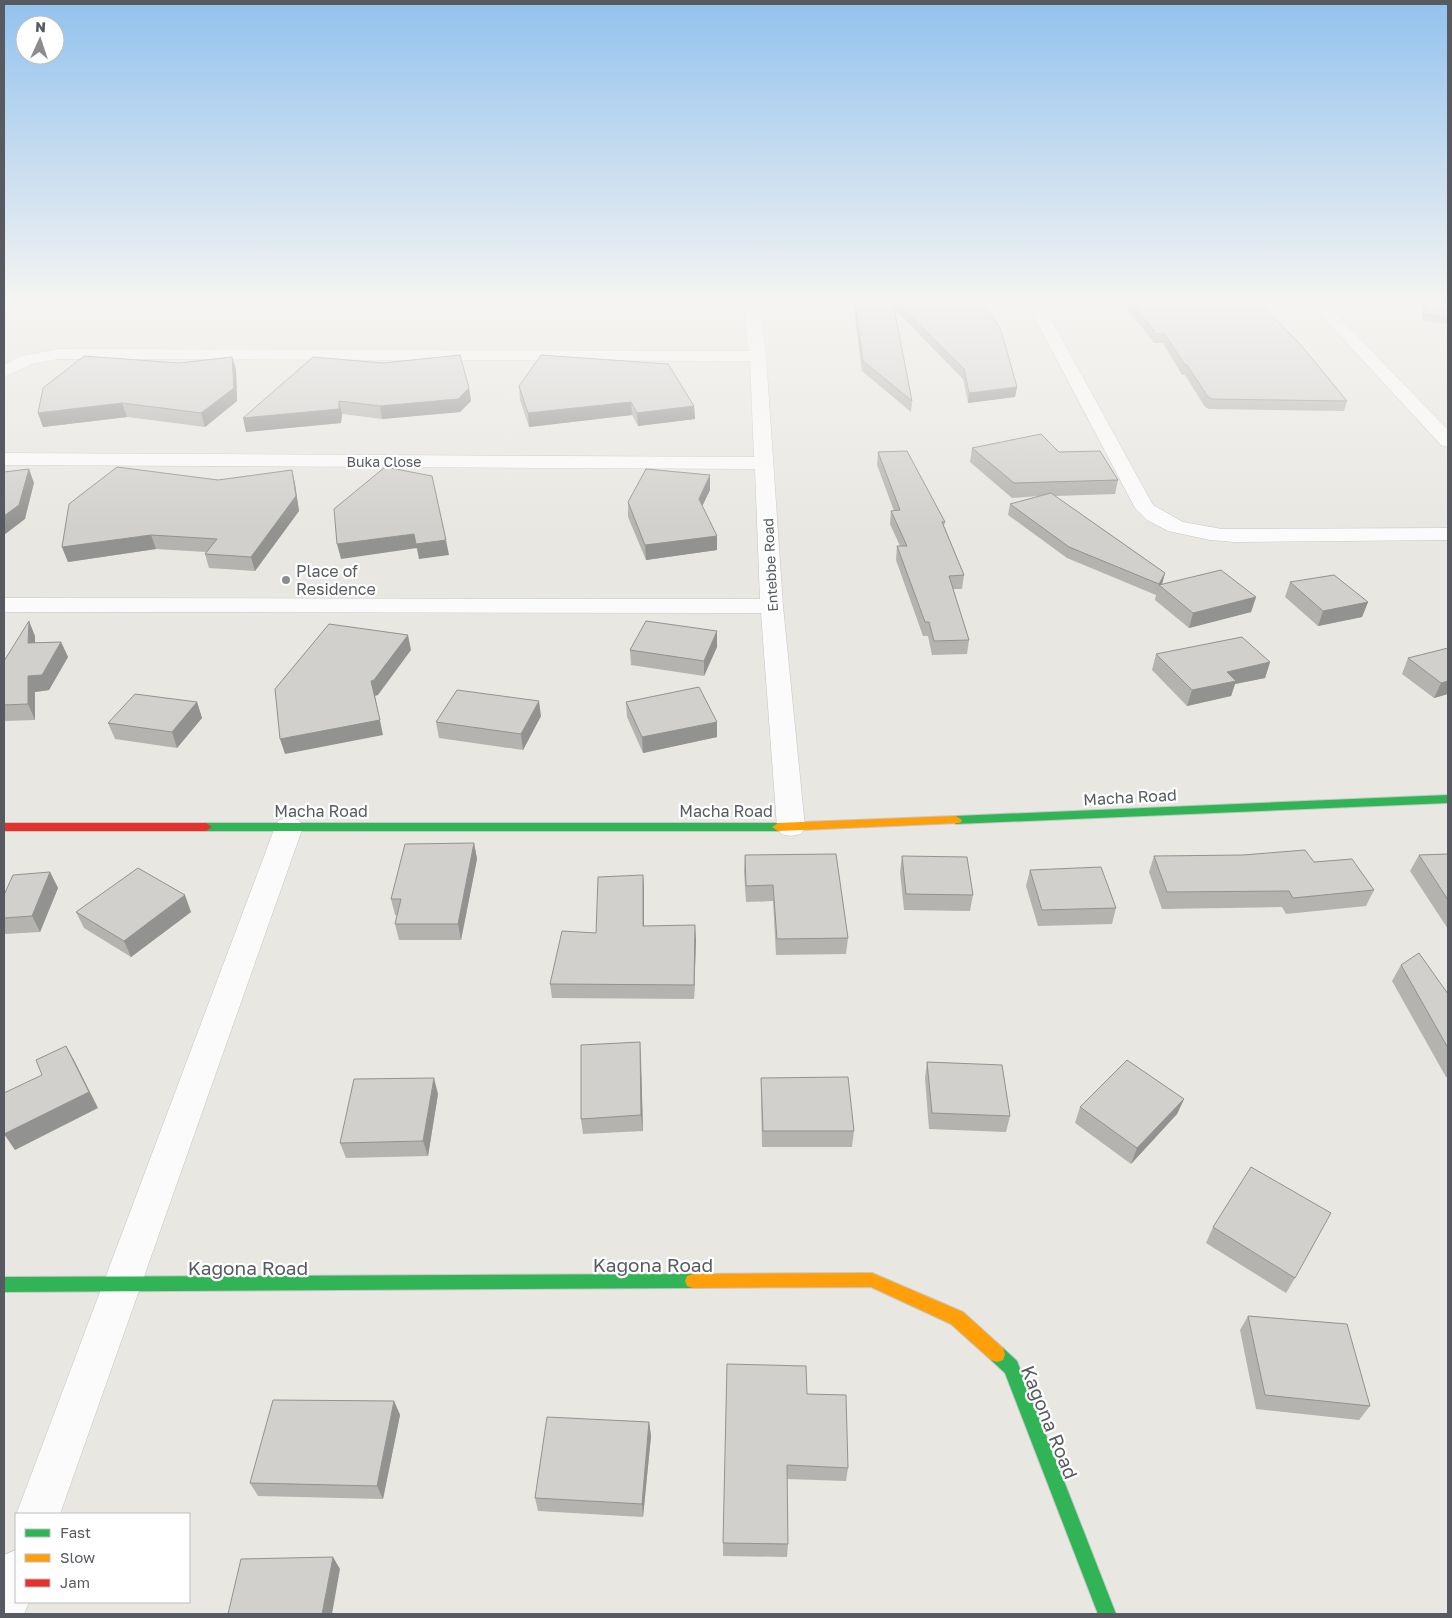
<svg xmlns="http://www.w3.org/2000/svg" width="1452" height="1618" viewBox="0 0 1452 1618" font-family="'Golos Text',sans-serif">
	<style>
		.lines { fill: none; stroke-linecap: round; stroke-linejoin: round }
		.street-casing { stroke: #c4c5c4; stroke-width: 1 }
		.fast-casing { stroke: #c5c6c5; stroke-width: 2 }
		.slow-casing { stroke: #c5c6c5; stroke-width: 2 }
		.jam-casing { stroke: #c5c6c5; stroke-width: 2 }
		.street { fill: #fcfbfb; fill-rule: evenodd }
		.fast { fill: #30b455; fill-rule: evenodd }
		.slow { fill: #ff9f0a; fill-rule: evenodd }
		.jam { fill: #e5322d; fill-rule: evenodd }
		.wall { fill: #b4b3b0 }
		.shaded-wall { fill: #929290 }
		.building { fill: #d1d0cd; stroke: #929290 }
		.poi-dot { fill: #8a8c8e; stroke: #fff; stroke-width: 2 }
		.labels { text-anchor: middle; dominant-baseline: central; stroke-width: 4.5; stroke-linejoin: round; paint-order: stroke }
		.far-street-label { font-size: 14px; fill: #575b61; stroke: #fff }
		.poi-label { font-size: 16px; fill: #575b61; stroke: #fff; text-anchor: start }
		.street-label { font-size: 16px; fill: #575b61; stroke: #fff }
		.near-street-label { font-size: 19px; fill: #575b61; stroke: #fff }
	</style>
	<rect width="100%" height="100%" fill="#e8e7e2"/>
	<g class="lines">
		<g class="street-casing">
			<path id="street" d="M743,303H759L766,356L783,606L805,827L801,834L791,836L781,834L777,827L761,613L4,612V598L760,599L755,469L4,465V453L754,457L750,361L58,359L32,364L4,377V365L21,356L58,349L749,351Z
				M1027,303H1042L1153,505L1183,522L1222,529L1448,528V540L1234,542L1210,540L1168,531L1147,520L1135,508Z
				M1310,303H1325L1448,430V447L1441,445Z
				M289,818L299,820L303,827L60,1514L16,1515L275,827L279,820Z
				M16,1550V1602H29L24,1614H4V1555Z"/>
		</g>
		<g class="fast-casing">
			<path id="fast" d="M1448,795V803L956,824L950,820L956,816Z
				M206,823H778L784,827L778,831H206L200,827Z
				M693,1274L699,1276L701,1281L699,1286L693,1288L4,1292V1277Z
				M997,1346L1003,1348L1017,1361L1116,1614H1098L1005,1373L991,1360L989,1354L991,1348Z"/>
		</g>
		<g class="slow-casing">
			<path id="slow" d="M956,816L962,820L960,823L778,831L772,827L778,823Z
				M872,1273L963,1312L1003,1348L1005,1354L1003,1360L997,1362L991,1360L951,1324L871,1287L693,1288L687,1286L685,1281L687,1276L693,1274Z"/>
		</g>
		<g class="jam-casing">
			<path id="jam" d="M4,823H206L212,827L206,831H4Z"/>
		</g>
		<use href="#street" class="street"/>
		<use href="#fast" class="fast"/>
		<use href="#slow" class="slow"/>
		<use href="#jam" class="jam"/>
	</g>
	<path class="wall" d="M853,303H973L1017,387L1015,397L968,403L963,379L895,310L912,401L911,412L862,371Z
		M1123,303H1259L1347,401L1344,411L1209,409L1205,407L1185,375H1182L1163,343H1154Z
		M1423,303H1448V324L1422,320Z
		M232,357L236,369L237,401L205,427L127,417L43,427L38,413L179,363Z
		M313,357L469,388L471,401L460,412L382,419L342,414L341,423L246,432Z
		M519,386L694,406L695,419L638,426L632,415L529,427L520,400Z
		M972,448L1059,452L1118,480L1115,494L1055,496L1165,573L1162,584L1256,597L1251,612L1189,628L1155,600L1156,595L1067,558L1008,515L1010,504L1039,496L1012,498L970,462Z
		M878,452L945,522L944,526L964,575L962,589H953L969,640L967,654L932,655L928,636H923L896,560L897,546H900L890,524L891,511H894L877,465Z
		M292,470L295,484L299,511L255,571L209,568L205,554L206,552L156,549L68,562L62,547L218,480Z
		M710,475V490L702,506L717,550L646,560L628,517V502Z
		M1290,582L1368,602L1362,617L1318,626L1285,597Z
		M35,636V643L61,642L68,657L49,690L35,692V720L4,721V661Z
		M717,647L704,676L631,665L630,650Z
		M1448,648V694L1434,698L1402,674L1408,658Z
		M1156,654L1270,662L1265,678L1235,684L1231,696L1187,706L1152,670Z
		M197,702L202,718L177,748L115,739L108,723Z
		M626,702L717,737L643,753L627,717Z
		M541,716L523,750L439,738L436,722Z
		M474,843L477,859L461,940H399L395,924L397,915H395L391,899Z
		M1448,854V929L1410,871L1419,855Z
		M745,855L848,938L846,954L776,955L773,901L746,902L744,871Z
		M902,856L973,895L970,911L904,910L900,872Z
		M1154,856L1314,862L1374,890L1366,906L1286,914L1282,907L1162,909L1149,872Z
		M1030,870L1116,908L1112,924L1038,926L1026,886Z
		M50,872L58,888L40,932L4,934V895Z
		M643,875L644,889V926L696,939L694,999L552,998L550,984L596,933Z
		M76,912H191L131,957L84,928Z
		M1401,965L1448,994V1077H1446L1392,981Z
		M640,1042L643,1131L583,1134L581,1119Z
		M927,1062L1010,1116L1006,1132L929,1129L925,1078Z
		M761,1078L854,1131L852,1147H762L761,1094Z
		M438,1094L428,1156L346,1158L340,1143Z
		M1184,1099L1177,1114L1131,1164L1075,1123L1080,1107Z
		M1213,1227L1295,1278L1286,1293L1206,1243Z
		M1248,1316L1370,1406L1359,1420L1256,1409L1240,1330Z
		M807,1394L848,1468L846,1481L787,1479L788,1544L787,1557L723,1556V1543Z
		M394,1401L400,1415L383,1499L258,1496L250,1483Z
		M649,1422L651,1436L643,1517L538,1511L535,1498Z"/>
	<path class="shaded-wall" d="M4,325L6,331L4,333Z
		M232,357L236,369L237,401L205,427L201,413Z
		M1017,387L1015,397L968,403L969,393Z
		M469,388L471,401L460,412L382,419L380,406Z
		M339,401L342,414L341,423L246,432L243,418Z
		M631,402L632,415L529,427L528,413Z
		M122,403L127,417L43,427L38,413Z
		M694,406L695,419L638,426L637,413Z
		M29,469L34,483L25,519L4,535V516Z
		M292,470L295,484L299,511L255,571L251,557Z
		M710,475V490L699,513V499Z
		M414,534L417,548L341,559L337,544Z
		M151,535L156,549L68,562L62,547Z
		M717,536V550L646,560L645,545Z
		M446,540L449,555L419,559L416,544Z
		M1165,573L1162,584L1159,585L1156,595L1159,584Z
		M1256,597L1251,612L1189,628L1193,613Z
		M1368,602L1362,617L1318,626L1323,611Z
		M29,621L35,636V658L28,643Z
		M717,631V647L704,676V661Z
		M408,635L411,650L378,695L375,696L383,735L285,754L280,739L371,681Z
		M61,642L68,657L49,690L35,692V720L28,704V676Z
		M1270,662L1265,678L1235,684L1231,696L1187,706L1192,690L1227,672Z
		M1448,681V694L1434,698L1441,683Z
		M539,701L541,716L523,750L521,734Z
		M197,702L202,718L177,748L172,732Z
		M717,722V737L643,753L642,737Z
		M474,843L477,859L461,940L458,924Z
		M50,872L58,888L40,932L32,916Z
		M643,875L644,889V940L643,926Z
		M185,895L191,912L131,957L124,941Z
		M695,925L696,939L694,999V985Z
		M640,1042L641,1058L643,1131L641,1115Z
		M66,1046L75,1062L98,1108L15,1150L4,1134Z
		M434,1078L438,1094L428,1156L423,1141Z
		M1184,1099L1177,1114L1131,1164L1137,1148Z
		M394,1401L400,1415L383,1499L377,1486Z
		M649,1422L651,1436L643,1517L642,1504Z
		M333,1557L340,1569L332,1614H322Z"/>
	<path class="building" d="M855,303H893L912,401L863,361Z
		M898,303H973V305H984L1001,330L1017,387L969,393L964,369Z
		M1132,303H1259L1300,344L1347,401L1212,399L1208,397L1187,365H1185L1165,334H1156Z
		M1425,303H1448V317L1424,314Z
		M460,355L469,388L458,399L380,406L339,401V409L243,418L313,357L383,363Z
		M541,355L668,364L694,406L637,413L631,402L528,413L519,386Z
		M84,356L179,363L232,357L234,388L201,413L122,403L38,413L43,388Z
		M1041,434L1059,452L1100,451L1118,480L1014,483L972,448Z
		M907,451L945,522H942L964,575L949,576L969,640L934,641L929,622H925L897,546H907L891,511L900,510L878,452Z
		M117,467L218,480L292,470L296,496L251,557L205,554L217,539L151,535L62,547L69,504Z
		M385,467L432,476L446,540L416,544L414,534L337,544L334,509Z
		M29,469L19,505L4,516V472Z
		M646,469L710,475L699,499L717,536L645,545L628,502Z
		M1051,493L1165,573L1159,584L1069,547L1010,504Z
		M1221,570L1256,597L1193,613L1159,585Z
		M1334,575L1368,602L1323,611L1290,582Z
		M29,621L28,643L61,642L42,675L28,676V704L4,705V661Z
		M646,621L717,631L704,661L630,650Z
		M329,624L408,635L374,680L371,681L380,720L280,739L275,689Z
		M1242,637L1270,662L1227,672L1236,681L1192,690L1156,654Z
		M1448,648V681L1441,683L1408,658Z
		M699,687L717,722L642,737L626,702Z
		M457,690L539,701L521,734L436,722Z
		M135,694L197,702L172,732L108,723Z
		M474,843L458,924H395L401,899H391L405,844Z
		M1305,850L1314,862L1352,859L1374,890L1293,898L1289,891L1167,892L1154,856L1243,855Z
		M836,854L848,938L777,939L773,885L746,886L745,855Z
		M1448,854V900L1419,855Z
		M902,856L967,857L973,895L906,894Z
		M1101,867L1116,908L1042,910L1030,870Z
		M138,868L185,895L124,941L76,912Z
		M50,872L32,916L4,918V895L13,875Z
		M643,875V926L695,925L694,985L550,984L562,931L596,933L598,877Z
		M1419,953L1448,994V1048L1401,965Z
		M640,1042L641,1115L581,1119V1045Z
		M66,1046L89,1092L4,1134V1093L42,1075L36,1060Z
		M1127,1060L1184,1099L1137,1148L1080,1107Z
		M927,1062L1002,1065L1010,1116L932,1113Z
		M848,1077L854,1131H763L761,1078Z
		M434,1078L423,1141L340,1143L354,1079Z
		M1251,1167L1331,1213L1295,1278L1213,1227Z
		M1248,1316L1347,1324L1370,1406L1265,1395Z
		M727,1364L806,1366L807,1394L846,1395L848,1468L787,1465L788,1544L723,1543Z
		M273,1400L394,1401L377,1486L250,1483Z
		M547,1417L649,1422L642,1504L535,1498Z
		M333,1557L322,1614H228L241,1559Z"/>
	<linearGradient id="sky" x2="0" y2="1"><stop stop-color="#92c2ee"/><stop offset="0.57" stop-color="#f5f4f2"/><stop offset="1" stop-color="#f5f4f2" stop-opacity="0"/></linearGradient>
	<rect width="1452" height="529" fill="url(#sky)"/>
	<circle class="poi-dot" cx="286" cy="580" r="5"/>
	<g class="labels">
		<g class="far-street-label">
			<text x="384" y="461">Buka Close</text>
			<text transform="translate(770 565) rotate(-93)">Entebbe Road</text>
		</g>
		<g class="poi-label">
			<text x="296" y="571">Place of<tspan x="296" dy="18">Residence</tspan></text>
		</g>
		<g class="street-label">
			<text transform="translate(1130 797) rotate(-3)">Macha Road</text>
			<text x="321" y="811">Macha Road</text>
			<text x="726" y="811">Macha Road</text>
		</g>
		<g class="near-street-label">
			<text x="653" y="1264">Kagona Road</text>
			<text x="248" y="1267">Kagona Road</text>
			<text transform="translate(1050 1422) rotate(68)">Kagona Road</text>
		</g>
	</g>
	<rect width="1452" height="1618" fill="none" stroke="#575b61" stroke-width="10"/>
	<rect x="15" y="1513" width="175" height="90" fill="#ffffff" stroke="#bcbdc0"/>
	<rect x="25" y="1529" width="25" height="8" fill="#30b455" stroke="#bcbdc0"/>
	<text x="60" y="1538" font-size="15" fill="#575b61">Fast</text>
	<rect x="25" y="1554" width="25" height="8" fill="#ff9f0a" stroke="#bcbdc0"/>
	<text x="60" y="1563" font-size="15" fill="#575b61">Slow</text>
	<rect x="25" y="1579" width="25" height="8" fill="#e5322d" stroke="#bcbdc0"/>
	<text x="60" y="1588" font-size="15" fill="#575b61">Jam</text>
	<g transform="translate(40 40) rotate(3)"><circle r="24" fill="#ffffff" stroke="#bcbdc0"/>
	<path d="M0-4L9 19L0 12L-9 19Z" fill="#8a8c8e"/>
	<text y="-8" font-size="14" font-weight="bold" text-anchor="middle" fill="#575b61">N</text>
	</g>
</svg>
